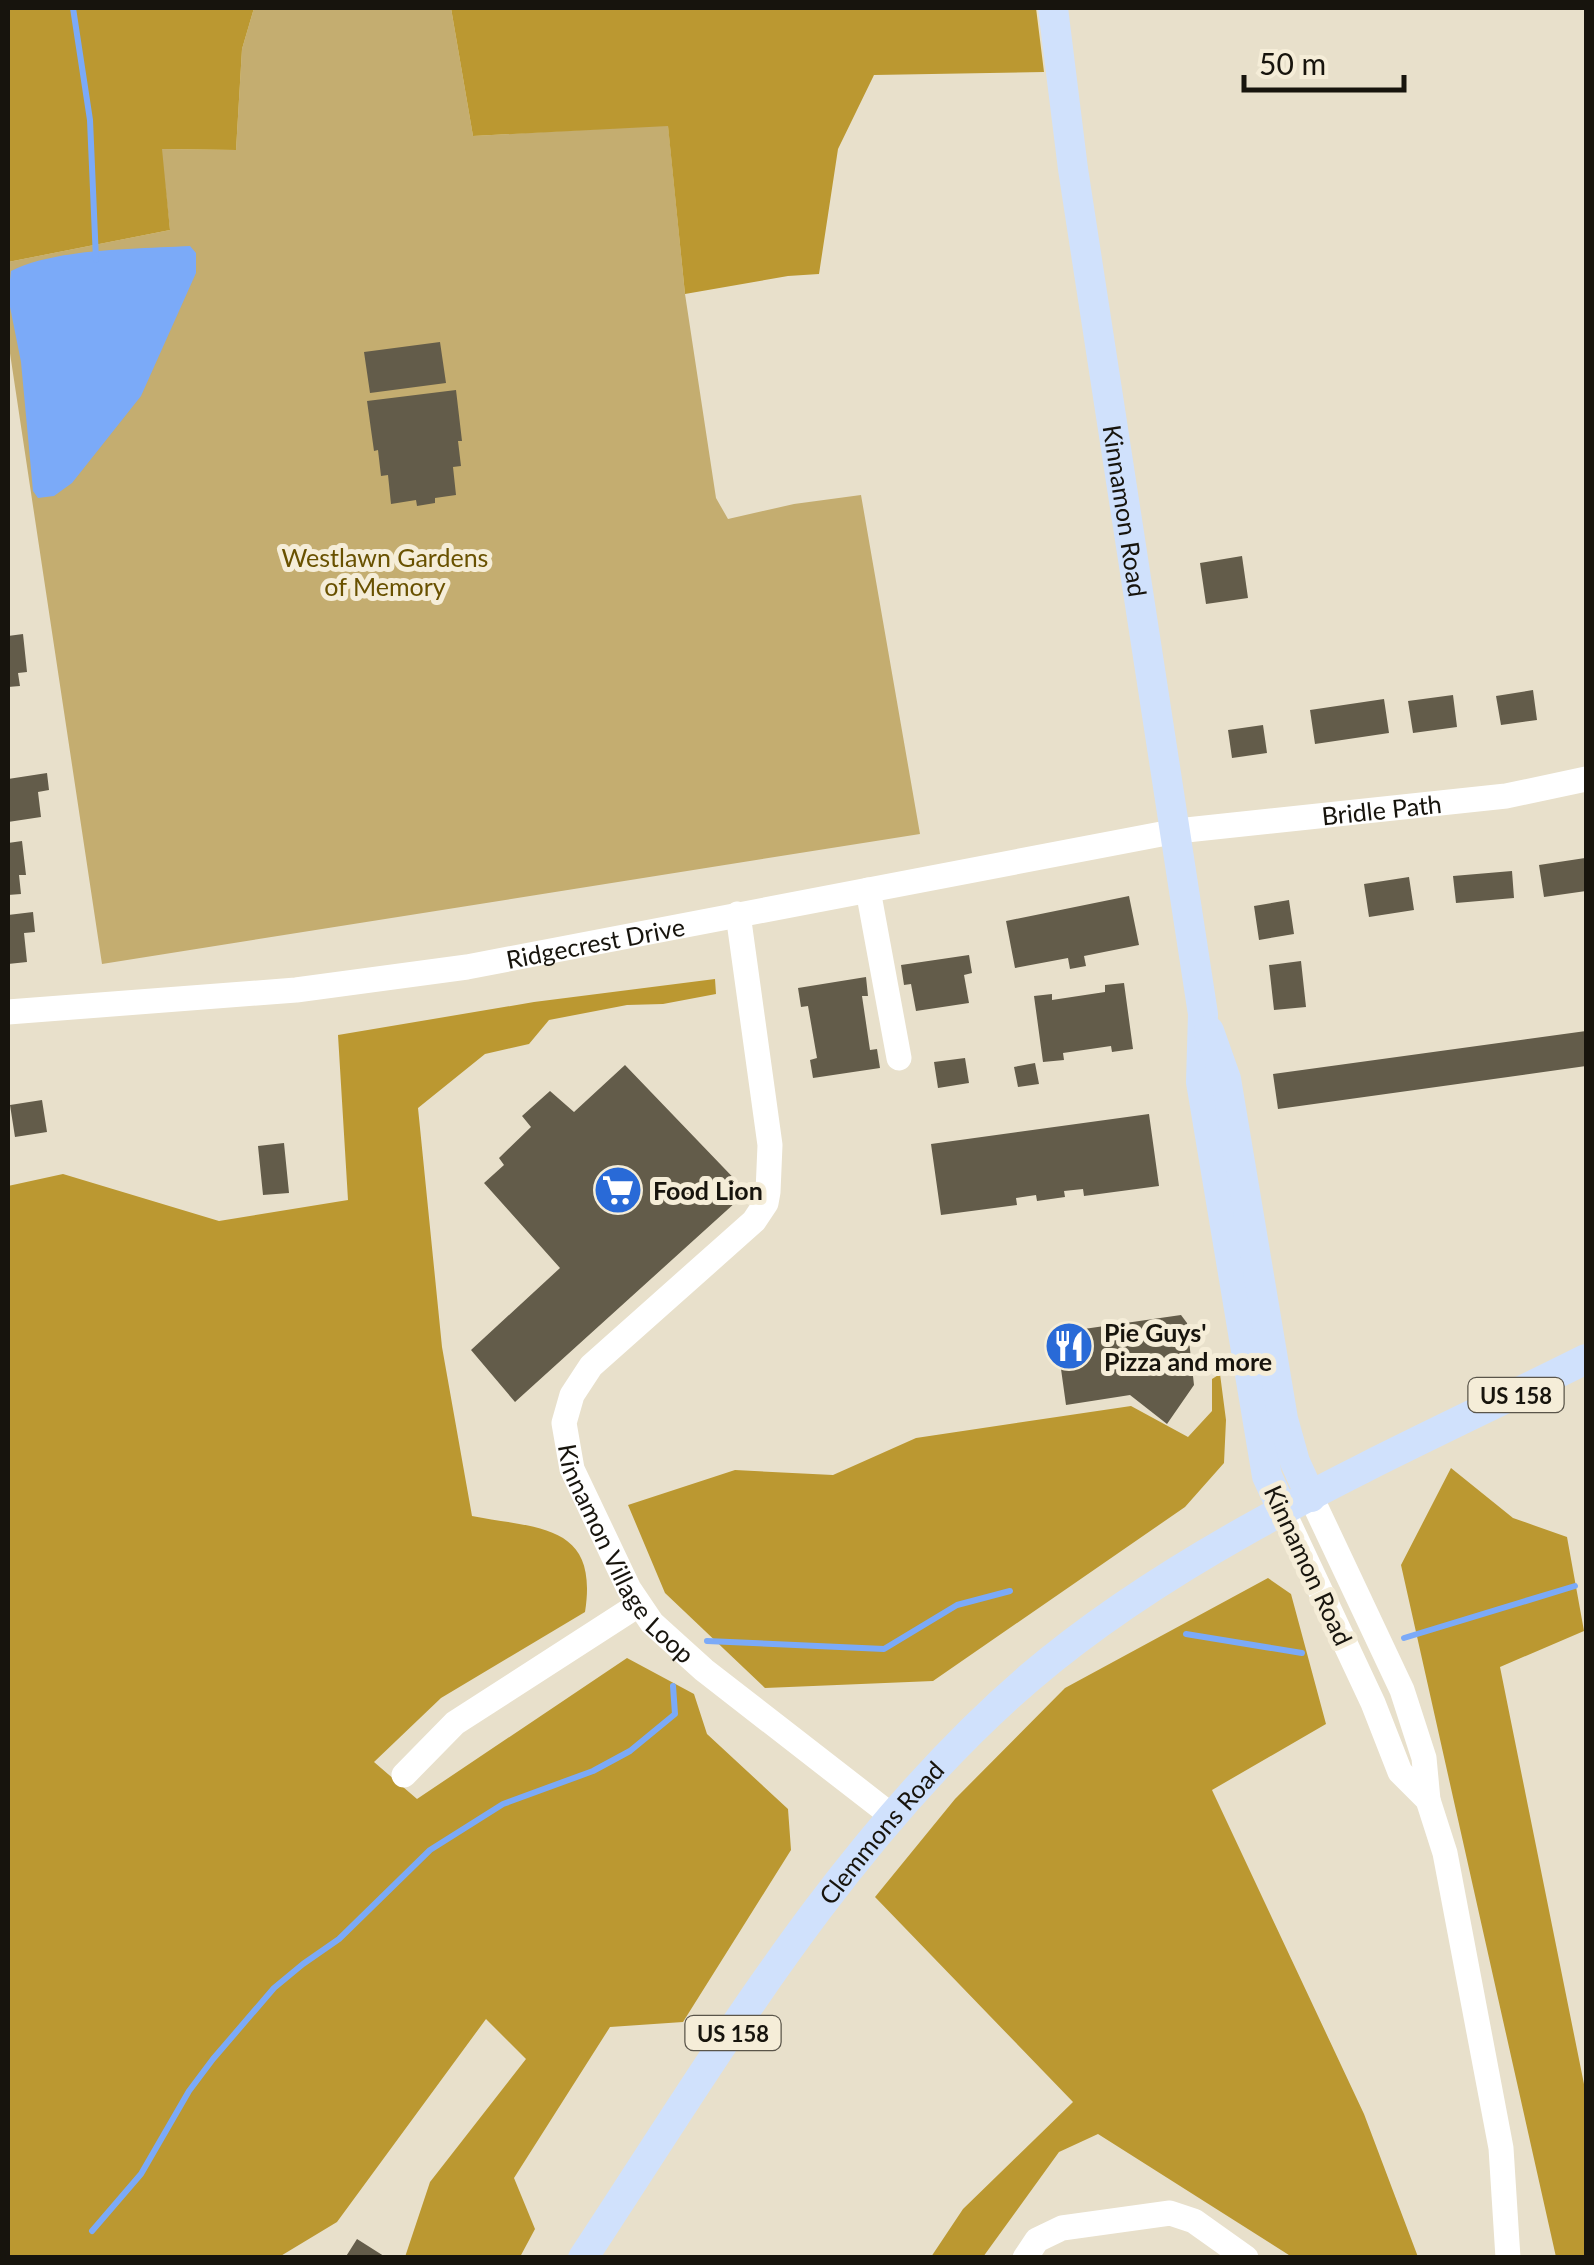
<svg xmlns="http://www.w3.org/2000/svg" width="1594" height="2265" viewBox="0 0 1594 2265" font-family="Lato,sans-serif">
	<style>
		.green { fill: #c4ad70 }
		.forest { fill: #bb9831 }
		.water { fill: #7baaf8 }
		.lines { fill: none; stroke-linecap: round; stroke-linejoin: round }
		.stream { stroke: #7baaf8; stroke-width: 6 }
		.building { fill: #635c4a }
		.minor { stroke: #fff; stroke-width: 25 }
		.major { stroke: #d0e1fc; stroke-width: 30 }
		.labels { text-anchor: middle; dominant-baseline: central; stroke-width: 10; stroke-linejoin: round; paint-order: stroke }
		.shield { fill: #f5edd8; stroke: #5a554a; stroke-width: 2.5 }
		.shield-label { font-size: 22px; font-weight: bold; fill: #17140d }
		.street-label { font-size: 25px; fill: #17140d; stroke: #f5edd8 }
		.park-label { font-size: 25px; fill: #695100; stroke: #f5edd8 }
		.poi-label { font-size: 25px; font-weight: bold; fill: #17140d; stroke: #f5edd8; text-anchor: start }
	</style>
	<rect width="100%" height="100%" fill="#e8e0cb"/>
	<path class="green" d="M254,8H451L473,136L668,125L685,294L716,498L728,519L794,504L861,495L920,834L102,964L8,340V262L170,230L161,149L236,150L242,49Z"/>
	<path class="forest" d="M8,8H254L242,49L236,150L162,149L170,230L8,262Z
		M451,8H1036L1044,72L874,75L838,149L819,274L788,276L685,294L668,126L473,136Z
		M715,979L716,994L663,1004L627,1005L549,1020L529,1044L485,1054L418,1108L442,1347L472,1516C538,1529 599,1523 585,1612L441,1698L374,1762L417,1799L627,1658L694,1694L707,1734L788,1809L791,1850L683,2022L610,2027L514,2178L535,2229L520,2257H405L430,2182L526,2059L486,2019L337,2222L279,2257H8V1186L63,1174L219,1221L348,1200L338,1035L534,1002Z
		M1220,1374L1226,1420L1224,1463L1185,1507L933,1681L765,1688L665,1593L628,1505L735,1470L833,1475L916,1438L1131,1406L1188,1437L1212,1411V1379Z
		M1451,1468L1513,1518L1567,1537L1584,1631L1500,1667L1586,2094V2257H1556L1401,1565Z
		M1268,1578L1291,1594L1326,1724L1212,1790L1364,2114L1418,2257H1292L1098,2134L1059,2152L983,2257H931L963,2209L1073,2102L875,1897L955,1799L1065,1688Z"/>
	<path class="water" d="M190,246L196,253V273L141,396L72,483L54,496L38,498L33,491L21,362L8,297L11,271C56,248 139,249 190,246Z"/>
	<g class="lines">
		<path class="stream" d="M73,8L90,120L96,260
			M1186,1634L1302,1653
			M1404,1638L1575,1586
			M707,1641L884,1649L957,1605L1010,1591
			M92,2231L141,2174L189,2091L213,2059L274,1988L303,1964L339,1939L430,1850L503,1804L593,1771L630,1751L675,1714L673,1686"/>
	</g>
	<path class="building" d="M440,342L446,383L370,393L364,352Z
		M456,390L462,441H458L461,466L453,467L456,495L435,498V503L417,506L416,500L391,504L388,475L381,476L378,450L374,451L367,401Z
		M1242,556L1248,598L1206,604L1200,563Z
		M23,634L27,672L18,673L20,686L8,687V636Z
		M1533,690L1537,720L1501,725L1496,696Z
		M1453,695L1457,727L1413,733L1408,701Z
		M1384,699L1389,733L1315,744L1310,710Z
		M1263,725L1267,753L1232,758L1228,730Z
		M47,773L49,790L38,792L41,817L8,822V779Z
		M22,841L26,875H19L21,894L8,895V843Z
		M1585,858L1586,891L1544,897L1539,865Z
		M1512,871L1514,898L1456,903L1453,876Z
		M1409,877L1414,910L1369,917L1364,884Z
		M1129,896L1139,945L1084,956L1086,966L1070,969L1068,958L1015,968L1006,921Z
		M1289,900L1294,934L1259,940L1254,906Z
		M33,912L35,932L24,933L27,962L8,964V915Z
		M969,955L972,973L964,975L969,1003L916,1011L911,984L904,985L901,965Z
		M1301,961L1306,1007L1274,1010L1269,965Z
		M866,977L868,996H862L870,1050L877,1049L880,1068L813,1078L810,1060L817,1058L808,1006L801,1007L798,988Z
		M1124,983L1133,1049L1112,1052L1111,1046L1063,1053L1064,1060L1043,1062L1034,996L1052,994V1000L1105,992V985Z
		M1586,1031V1066L1278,1109L1273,1074Z
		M965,1058L969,1083L938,1088L934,1062Z
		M1035,1063L1039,1084L1018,1087L1014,1067Z
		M625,1065L747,1192L515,1402L471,1350L560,1268L484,1183L504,1165L499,1158L531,1127L522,1116L550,1091L574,1112Z
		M42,1100L47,1132L15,1137L10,1105Z
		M1149,1114L1159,1186L1084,1196L1083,1189L1064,1191L1065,1197L1037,1201L1036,1195L1016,1198L1017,1205L941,1215L931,1144Z
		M284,1143L289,1193L263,1195L258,1146Z
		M1181,1315L1187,1323L1194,1385L1167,1424L1130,1395L1066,1405L1056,1333Z
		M357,2239L387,2258H345Z"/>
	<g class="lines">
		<g class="minor">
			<path d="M868,890L899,1058"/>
			<path id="s1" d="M738,914L770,1145L768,1192L766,1203L754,1221L591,1366L572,1395L564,1423L572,1469L629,1589L652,1623L704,1670L892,1816"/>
			<path id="s2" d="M8,1012L296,990L467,967L1177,831L1506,796L1586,779"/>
			<path d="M1311,1497L1402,1690L1424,1758L1428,1800L1445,1853L1501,2148L1508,2258"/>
			<path d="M1283,1511L1373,1703L1400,1772L1428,1800"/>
			<path d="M404,1775L455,1723L638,1605"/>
			<path d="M1025,2258L1037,2240L1062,2228L1170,2213L1194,2221L1246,2258"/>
		</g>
		<g class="major">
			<path id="s3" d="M1053,8L1073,169L1203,1014L1201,1082L1267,1476L1283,1511"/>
			<path d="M1209,1031L1226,1079L1283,1419L1295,1462L1311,1497"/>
			<path id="s4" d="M583,2258C716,2056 844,1837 1029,1678C1188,1542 1400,1452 1586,1359"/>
		</g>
	</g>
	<defs>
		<g id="supermarket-disc" transform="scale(2.5)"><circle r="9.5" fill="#296ad7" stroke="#f5edd8"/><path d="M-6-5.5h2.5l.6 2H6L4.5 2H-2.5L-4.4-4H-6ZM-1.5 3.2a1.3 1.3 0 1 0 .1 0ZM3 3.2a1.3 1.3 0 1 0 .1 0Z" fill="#fff"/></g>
		<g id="restaurant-disc" transform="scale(2.5)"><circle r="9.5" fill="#296ad7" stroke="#f5edd8"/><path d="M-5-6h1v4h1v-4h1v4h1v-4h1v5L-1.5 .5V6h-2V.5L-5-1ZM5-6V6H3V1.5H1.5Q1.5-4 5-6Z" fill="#fff"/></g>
	</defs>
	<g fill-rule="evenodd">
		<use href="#supermarket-disc" x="618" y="1190"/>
		<use href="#restaurant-disc" x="1069" y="1346"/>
	</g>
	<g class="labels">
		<g class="shield">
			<rect x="1468.5" y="1378" width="95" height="34" rx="8"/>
			<rect x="685.5" y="2016" width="95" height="34" rx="8"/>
		</g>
		<g class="shield-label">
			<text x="1516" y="1395">US 158</text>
			<text x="733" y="2033">US 158</text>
		</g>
		<g class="street-label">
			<text stroke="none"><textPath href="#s3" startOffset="508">Kinnamon Road</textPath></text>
			<text stroke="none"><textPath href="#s2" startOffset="1390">Bridle Path</textPath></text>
			<text stroke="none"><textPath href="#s2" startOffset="592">Ridgecrest Drive</textPath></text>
			<text stroke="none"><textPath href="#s1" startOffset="742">Kinnamon Village Loop</textPath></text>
			<text transform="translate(1309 1565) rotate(65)">Kinnamon Road</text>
			<text stroke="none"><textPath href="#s4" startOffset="520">Clemmons Road</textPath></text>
		</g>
		<g class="park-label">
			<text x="385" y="557">Westlawn Gardens<tspan x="385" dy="29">of Memory</tspan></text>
		</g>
		<g class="poi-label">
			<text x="653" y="1190">Food Lion</text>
			<text x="1104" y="1332">Pie Guys'<tspan x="1104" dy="29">Pizza and more</tspan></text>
		</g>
	</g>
	<rect width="1594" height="2265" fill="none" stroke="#17140d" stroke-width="20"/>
	<path d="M1244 75v15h160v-15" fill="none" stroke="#17140d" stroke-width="5"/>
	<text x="1259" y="75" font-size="30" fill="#17140d" stroke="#f5edd8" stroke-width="8" paint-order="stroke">50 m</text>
</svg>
